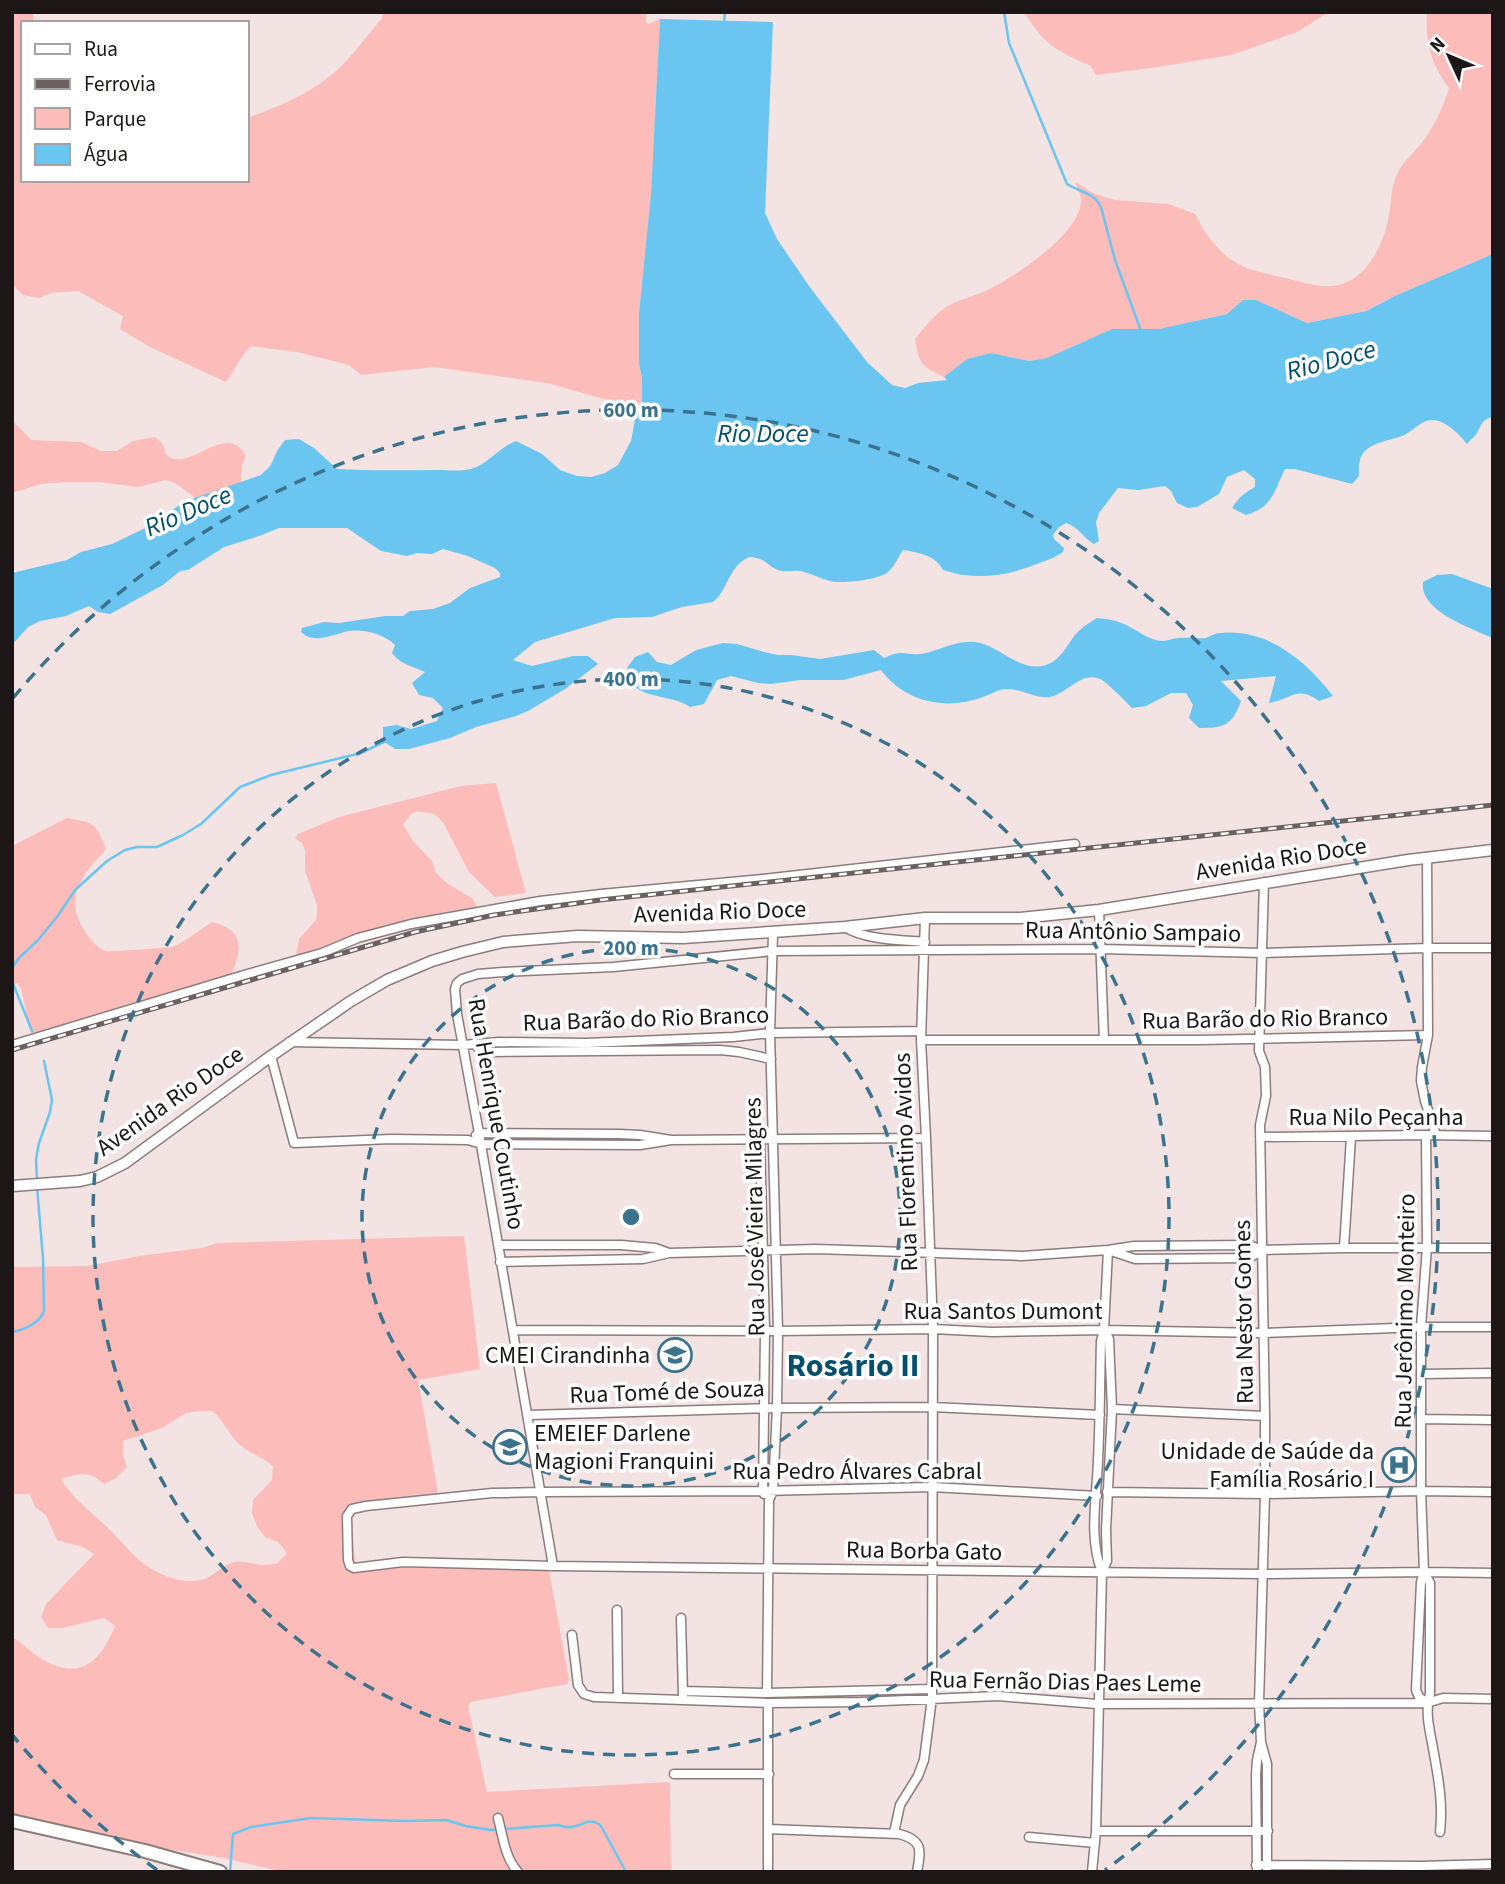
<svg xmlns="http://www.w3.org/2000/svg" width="1505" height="1884" viewBox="0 0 1505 1884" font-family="'Source Sans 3',sans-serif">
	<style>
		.green { fill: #fbbcba; fill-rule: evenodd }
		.water { fill: #6ac5f1 }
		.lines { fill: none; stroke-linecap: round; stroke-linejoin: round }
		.stream { stroke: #6ac5f1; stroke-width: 2.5 }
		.minor-casing { stroke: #8b7d7c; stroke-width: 11 }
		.tertiary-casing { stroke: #8b7d7c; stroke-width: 13 }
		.trunk-casing { stroke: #8b7d7c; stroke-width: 16 }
		.minor { stroke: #fff; stroke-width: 8 }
		.tertiary { stroke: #fff; stroke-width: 10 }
		.trunk { stroke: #fff; stroke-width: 12 }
		.rail-casing { stroke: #6a6160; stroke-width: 5 }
		.rail { stroke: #fff; stroke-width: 2.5; stroke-dasharray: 8; stroke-linecap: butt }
		.ring { fill: none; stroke: #3b738e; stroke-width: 3.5; stroke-dasharray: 12 9 }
		.labels { text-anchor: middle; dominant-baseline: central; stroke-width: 7; stroke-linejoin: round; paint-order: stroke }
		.street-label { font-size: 24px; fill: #1c1616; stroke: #fff }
		.poi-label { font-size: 24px; fill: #1c1616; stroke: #fff; text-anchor: end }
		.water-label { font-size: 26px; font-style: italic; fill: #00506d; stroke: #fff }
		.district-label { font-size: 32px; font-weight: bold; fill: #04506c; stroke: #fff }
		.centre { fill: #3b738e; stroke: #fff; stroke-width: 3.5 }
		.ring-label { font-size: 21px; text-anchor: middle; font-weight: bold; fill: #3b738e; stroke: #fff; stroke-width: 7; stroke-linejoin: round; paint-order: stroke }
	</style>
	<rect width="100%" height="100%" fill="#f3e3e2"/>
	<path class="green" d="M12,12H33L34,23H23V180H247V118C271,110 306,95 326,79C348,63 364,39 382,18L383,12H647L646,22L648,24L660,19L651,194L639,313V364L642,378V401L635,419L630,407L622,404L547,383L434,367L361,375L349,365L297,352L251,346C240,357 235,370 226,382L150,347L120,329L123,316L78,291L51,293L39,298L23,295L12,284Z
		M1024,12H1329L1297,32L1231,55L1151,68L1096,75L1090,65C1082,63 1076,59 1069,56C1046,44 1038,34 1024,12Z
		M1427,12H1493V254L1397,295L1365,311L1307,323L1256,300H1243L1227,314L1159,329H1112L1047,358L1029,361L991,353L967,359L944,377C921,366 919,364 915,339C924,328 933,316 945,308C956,300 972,297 985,291C1012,279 1079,235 1081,202C1082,196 1077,188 1075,182L1095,194L1115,200L1168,204L1195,214C1205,234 1220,255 1240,265C1251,271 1265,273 1276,276C1292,279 1308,285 1323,286C1361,289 1381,252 1388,220C1392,204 1390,189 1397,174C1403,162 1412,155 1420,145C1434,128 1443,108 1449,88C1431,65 1425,42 1427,12Z
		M12,420L31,440L81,442L101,451H117L133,441L155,437C157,439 161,441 163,445C166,450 164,455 171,458C196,467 227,422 246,456L242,465L241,483L196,498L175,483L166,480L138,487L99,482H65L41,484L12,493Z
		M496,783L526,893L495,897L469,872L443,822L434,814L416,811L410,815L403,825L413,841L432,861L436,873L448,884L472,898L479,910L408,927L295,960L299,939L316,920L317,913V905L305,871V850L302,843L295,838L298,834L339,817L461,786Z
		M67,818C95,823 95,822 106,849C82,875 62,898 86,933C90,939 98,949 106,951C109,952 165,948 171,947C183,944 201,929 212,922C248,931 241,952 229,980L32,1038L21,988L17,983L12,985V846Z
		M464,1236L480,1369L418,1380L439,1498L349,1511L356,1566L548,1565L569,1680L567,1684L471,1702L468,1706L487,1792L670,1782L671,1872H284L224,1858L148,1846L12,1816V1638C21,1641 27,1649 34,1654C74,1681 97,1670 115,1626L104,1618L62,1628H48L41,1617L46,1604L94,1554C80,1543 73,1546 57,1540L46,1515L35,1507L30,1494H12V1267L87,1266L139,1256L202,1248L217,1243ZM200,1411H213C223,1421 229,1434 238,1443C248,1453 262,1456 273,1466L272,1480L253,1500L252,1513L257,1526L265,1537L278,1542L287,1553L278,1563C273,1564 267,1565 262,1565C253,1564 244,1561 235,1562C216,1566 214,1583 187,1581C173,1580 159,1574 147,1566C132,1556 122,1541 109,1529C93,1513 72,1499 61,1479C80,1473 87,1470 104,1484L116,1478L127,1467L123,1455V1441L162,1428L186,1413Z"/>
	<path class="water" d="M660,19L773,22L765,213L777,239L809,286L867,362L892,385L905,388L918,383L947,380L944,377L967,359L991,353L1029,361L1047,358L1112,329H1159L1227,314L1243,300H1256L1307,323L1366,311L1397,295L1493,254V416C1482,421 1483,422 1478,431C1476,436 1470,440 1467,444C1459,434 1446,420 1431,420C1420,421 1412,432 1402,436C1391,440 1375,442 1366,450C1358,457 1359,467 1359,476L1352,484L1295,469H1285C1274,491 1273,507 1246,515L1232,508C1239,497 1244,493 1255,487V479L1244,470L1227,477L1219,494L1197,507L1188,508L1177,503L1171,491L1165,486L1138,490L1118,488L1099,513L1096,522L1099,541L1094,544C1083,538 1079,527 1066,523L1059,527L1053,535L1054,539L1064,548L1063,552C1055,558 1047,560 1037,564C1006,576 976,581 943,570C935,555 920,553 903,550C898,557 895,566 888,572C878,580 842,584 830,581C821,579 813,574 804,572C796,569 787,573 778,570C766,565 766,558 749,557C727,568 729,589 713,602L682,607L652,617L615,618L535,642L513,660L532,666L573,656H588L598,664L565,689L528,711L516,716L476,727L450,738L409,749H395L383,741V727L397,725L411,729L437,721L443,708L433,698L419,695L412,683L425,672C413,666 401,665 392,653L395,645C384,634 364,629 349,631C333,634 314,645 301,632L302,628L324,622L339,623L385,616H403L410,611L433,609L450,603L470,588L500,577V573L495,568L468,556L443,549L432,554L417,553L407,556L381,551L347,528H279L259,536L224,547L188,570L180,571L163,585L110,614L98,612L89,606L66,616L40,621L28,627L12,645V573L67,560L81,552L112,544L156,523L183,502L261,475L271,465L277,451L285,440L299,439L314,448L337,469C370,471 403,470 436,470C448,470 463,472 474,468C490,462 500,447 516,441L542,454L560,470L577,476L591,477L605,473L618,465L631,441L635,419L642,401V378L639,364V313L651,194Z
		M1452,574L1493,589V638C1471,628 1419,611 1423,582L1437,575Z
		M1097,618C1107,619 1115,620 1124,624C1136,629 1149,641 1163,641C1168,641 1173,638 1179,638C1187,637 1197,639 1206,638C1211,636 1215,633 1221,633C1268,628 1307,662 1333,696L1319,701C1297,685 1292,699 1269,703L1276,676L1221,681L1241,701C1232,726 1224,728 1199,728L1189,718L1193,705L1186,693H1171L1146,706L1132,708C1125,701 1107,682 1100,679C1081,671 1067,694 1050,697C1036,699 1022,689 1008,689C997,689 992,694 983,697C947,711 904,702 881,670L843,680H800L771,684L758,683L731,676L717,680L704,704L690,707C678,699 667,699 653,695C643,693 636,688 628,682L627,668L635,657L648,652L657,662L671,665L696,650L723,643L737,644L764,652L778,655H791L820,659L874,650L884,658C889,656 895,653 900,653C908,653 913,655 921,654C941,651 958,638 980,643C1001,648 1022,673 1046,665C1060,661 1067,645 1076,634C1082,627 1089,623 1097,618Z"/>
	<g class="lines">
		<path class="stream" d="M1004,12L1009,43L1067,184C1079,192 1094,192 1101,207L1115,260L1141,331
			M724,23L725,12
			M12,968L18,959L38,940L57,917L75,890L107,861L125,850L137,847H157L183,835L201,824L240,787L271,775L361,753L386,741
			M12,981L32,1031
			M37,1180L36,1159L39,1143L50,1112L52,1100L44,1061
			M12,1332C24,1330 40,1323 44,1311L43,1258L37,1187
			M230,1872L233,1834L251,1827L311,1818L406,1821L446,1820L466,1826L490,1830L558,1825C562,1826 567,1828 571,1827C584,1826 589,1816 601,1826L626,1872"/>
		<g class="minor-casing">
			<path id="minor" d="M1427,857L1428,1035L1422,1067L1421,1081L1425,1101L1436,1135
				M1264,882L1259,1051L1265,1067L1266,1096L1260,1125L1265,1416V1494L1259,1703L1261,1742L1267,1764V1872
				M1099,910L1104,1040
				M845,927C864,940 902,940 925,942
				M921,1040H1199L1428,1035
				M289,1042L463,1045L499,1042L586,1043L733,1037L770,1033L921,1031
				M475,1043L478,1048L487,1052L720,1050L739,1052L771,1059
				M12,1045L244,975L322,953L358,938L411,924L540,901L601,894L763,879L1075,844
				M271,1056L294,1143L391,1139L468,1140L481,1144L640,1145L671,1140
				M476,1135L479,1133L619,1134L640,1135L671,1140L926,1138
				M1426,1135L1427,1247L1421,1327V1491L1424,1572L1421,1582L1416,1690L1419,1697L1427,1703
				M1260,1137L1426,1135L1493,1136
				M760,1140L765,1331L763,1491L764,1494
				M498,1245H621L655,1248L669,1253
				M1344,1248L1351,1137
				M1111,1251L1135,1259L1249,1258L1262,1250
				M500,1262L643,1259L669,1253L816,1249L1022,1256L1108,1250L1134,1246L1249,1245L1262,1250L1344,1248H1493
				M513,1330L778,1331L933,1329L992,1332L1104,1330L1263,1333L1421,1327H1493
				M1421,1374L1493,1373
				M1112,1409L1265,1416
				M528,1415L777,1408L932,1407L1100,1415
				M1421,1419L1493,1420
				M1107,1492L1265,1494L1421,1491L1493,1492
				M1097,1496L932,1487L763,1491L542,1492L492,1493L366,1506L352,1509L347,1516L348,1560L350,1566L354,1568L403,1562L553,1566L1263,1574L1424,1572L1493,1573
				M553,1566L479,1133L457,1014L455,989L457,983L462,979L478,974L503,972L613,967L773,951L1101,949L1264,953L1428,948H1493
				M1102,1572L1107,1561L1106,1530L1112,1409L1109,1339L1104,1330
				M1424,1572L1430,1583V1694C1424,1713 1431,1735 1434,1754C1439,1781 1443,1805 1440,1832
				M617,1610L618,1697
				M681,1618L683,1696
				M572,1635L578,1685L584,1694L594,1697L768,1703L861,1702L998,1696L1097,1704L1427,1703L1443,1698L1493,1699
				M683,1691L767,1693L932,1689
				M767,1693L769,1500L773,1491L777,1408L778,1331L770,1033L773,933
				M768,1703V1872
				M674,1774H769
				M498,1818C503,1837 505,1858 518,1872
				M768,1829L899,1834C923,1840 921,1850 917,1872
				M1096,1831H1268
				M894,1833L900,1805L918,1776L924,1760L932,1698L933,1329L926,1138L921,1040L925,918
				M1029,1837L1095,1843
				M1256,1865L1420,1866L1493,1864
				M1092,1872L1096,1831L1102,1572C1088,1538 1097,1496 1098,1460C1100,1420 1100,1380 1101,1341L1104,1330L1108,1250
				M1257,1872L1256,1774L1257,1760L1261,1742"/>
		</g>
		<g class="tertiary-casing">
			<path id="tertiary" d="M12,1186L80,1181L97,1177L125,1163L271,1056L351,1001L387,980L432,961L462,952L503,942L578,936L683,938L845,927L925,918H1020L1099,910L1408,860L1493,850"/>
		</g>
		<g class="trunk-casing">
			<path id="trunk" d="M12,1821L145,1851L220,1872"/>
		</g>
		<use href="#minor" class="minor"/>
		<use href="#tertiary" class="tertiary"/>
		<use href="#trunk" class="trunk"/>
		<g class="rail-casing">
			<path id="rail" d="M12,1050L415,932L494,915L600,900L1493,805"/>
		</g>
		<use href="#rail" class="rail"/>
	</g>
	<g class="ring">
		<circle cx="631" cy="1217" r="269"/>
		<circle cx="631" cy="1217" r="538"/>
		<path d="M157 1870A807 807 0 0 1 13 1736M13 698A807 807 0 1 1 1105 1870"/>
	</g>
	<defs>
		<g id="school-ring" transform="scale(1.75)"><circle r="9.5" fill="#fff" stroke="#3b738e" stroke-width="1.5"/><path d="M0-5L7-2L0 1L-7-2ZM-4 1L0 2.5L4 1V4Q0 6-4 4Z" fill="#3b738e"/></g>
		<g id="hospital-ring" transform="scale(1.75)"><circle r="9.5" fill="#fff" stroke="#3b738e" stroke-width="1.5"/><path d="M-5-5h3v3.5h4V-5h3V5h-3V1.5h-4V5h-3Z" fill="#3b738e"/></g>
	</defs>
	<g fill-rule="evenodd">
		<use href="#school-ring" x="675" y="1355"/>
		<use href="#school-ring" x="510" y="1447"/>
		<use href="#hospital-ring" x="1399" y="1465"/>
	</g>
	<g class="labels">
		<g class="street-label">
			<text transform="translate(1281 859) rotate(-9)">Avenida Rio Doce</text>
			<text transform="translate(720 912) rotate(-2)">Avenida Rio Doce</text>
			<text transform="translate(1133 932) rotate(1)">Rua Antônio Sampaio</text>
			<text transform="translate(646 1019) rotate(-2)">Rua Barão do Rio Branco</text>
			<text transform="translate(1265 1019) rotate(-1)">Rua Barão do Rio Branco</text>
			<text transform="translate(170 1101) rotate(-35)">Avenida Rio Doce</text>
			<text transform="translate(496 1114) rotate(80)">Rua Henrique Coutinho</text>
			<text x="1376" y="1117">Rua Nilo Peçanha</text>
			<text transform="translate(906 1162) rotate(-92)">Rua Florentino Avidos</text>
			<text transform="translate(755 1217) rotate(-91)">Rua José Vieira Milagres</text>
			<text x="1003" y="1311">Rua Santos Dumont</text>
			<text transform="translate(1405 1311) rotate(-89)">Rua Jerônimo Monteiro</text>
			<text transform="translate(1244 1312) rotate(-91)">Rua Nestor Gomes</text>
			<text transform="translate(667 1392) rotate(-2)">Rua Tomé de Souza</text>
			<text x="857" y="1471">Rua Pedro Álvares Cabral</text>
			<text transform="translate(924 1551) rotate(1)">Rua Borba Gato</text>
			<text transform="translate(1065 1682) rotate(1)">Rua Fernão Dias Paes Leme</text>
		</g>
		<g class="poi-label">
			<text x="650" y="1355">CMEI Cirandinha</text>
			<text x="534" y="1433" text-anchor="start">EMEIEF Darlene<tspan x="534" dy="28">Magioni Franquini</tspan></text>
			<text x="1374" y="1451">Unidade de Saúde da<tspan x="1374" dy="28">Família Rosário I</tspan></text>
		</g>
		<g class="water-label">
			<text transform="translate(1331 360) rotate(-15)">Rio Doce</text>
			<text x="763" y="433">Rio Doce</text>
			<text transform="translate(188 511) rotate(-23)">Rio Doce</text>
		</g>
		<g class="district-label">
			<text x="853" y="1366">Rosário II</text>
		</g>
	</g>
	<circle cx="631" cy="1217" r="10" class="centre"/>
	<g class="ring-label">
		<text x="631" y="417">600 m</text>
		<text x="631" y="686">400 m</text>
		<text x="631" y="955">200 m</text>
	</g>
	<rect width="1505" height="1884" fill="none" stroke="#1c1616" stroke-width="28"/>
	<rect x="21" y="21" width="228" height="161" fill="#ffffff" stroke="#a4a2a2" stroke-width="2"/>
	<rect x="35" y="44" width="35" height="10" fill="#ffffff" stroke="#a4a2a2" stroke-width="2"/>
	<text x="84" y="56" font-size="21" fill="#1c1616">Rua</text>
	<rect x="35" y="79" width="35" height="10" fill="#6a6160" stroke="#a4a2a2" stroke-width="2"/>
	<text x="84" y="91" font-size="21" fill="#1c1616">Ferrovia</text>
	<rect x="35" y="108" width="35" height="21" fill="#fbbcba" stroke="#a4a2a2" stroke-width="2"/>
	<text x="84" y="126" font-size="21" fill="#1c1616">Parque</text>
	<rect x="35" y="144" width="35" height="21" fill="#6ac5f1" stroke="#a4a2a2" stroke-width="2"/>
	<text x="84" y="161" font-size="21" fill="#1c1616">Água</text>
	<g transform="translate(1449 56) rotate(314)" stroke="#ffffff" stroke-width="5" paint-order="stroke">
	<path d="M0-5L12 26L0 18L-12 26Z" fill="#1c1616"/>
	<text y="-10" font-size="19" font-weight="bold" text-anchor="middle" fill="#1c1616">N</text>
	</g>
</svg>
